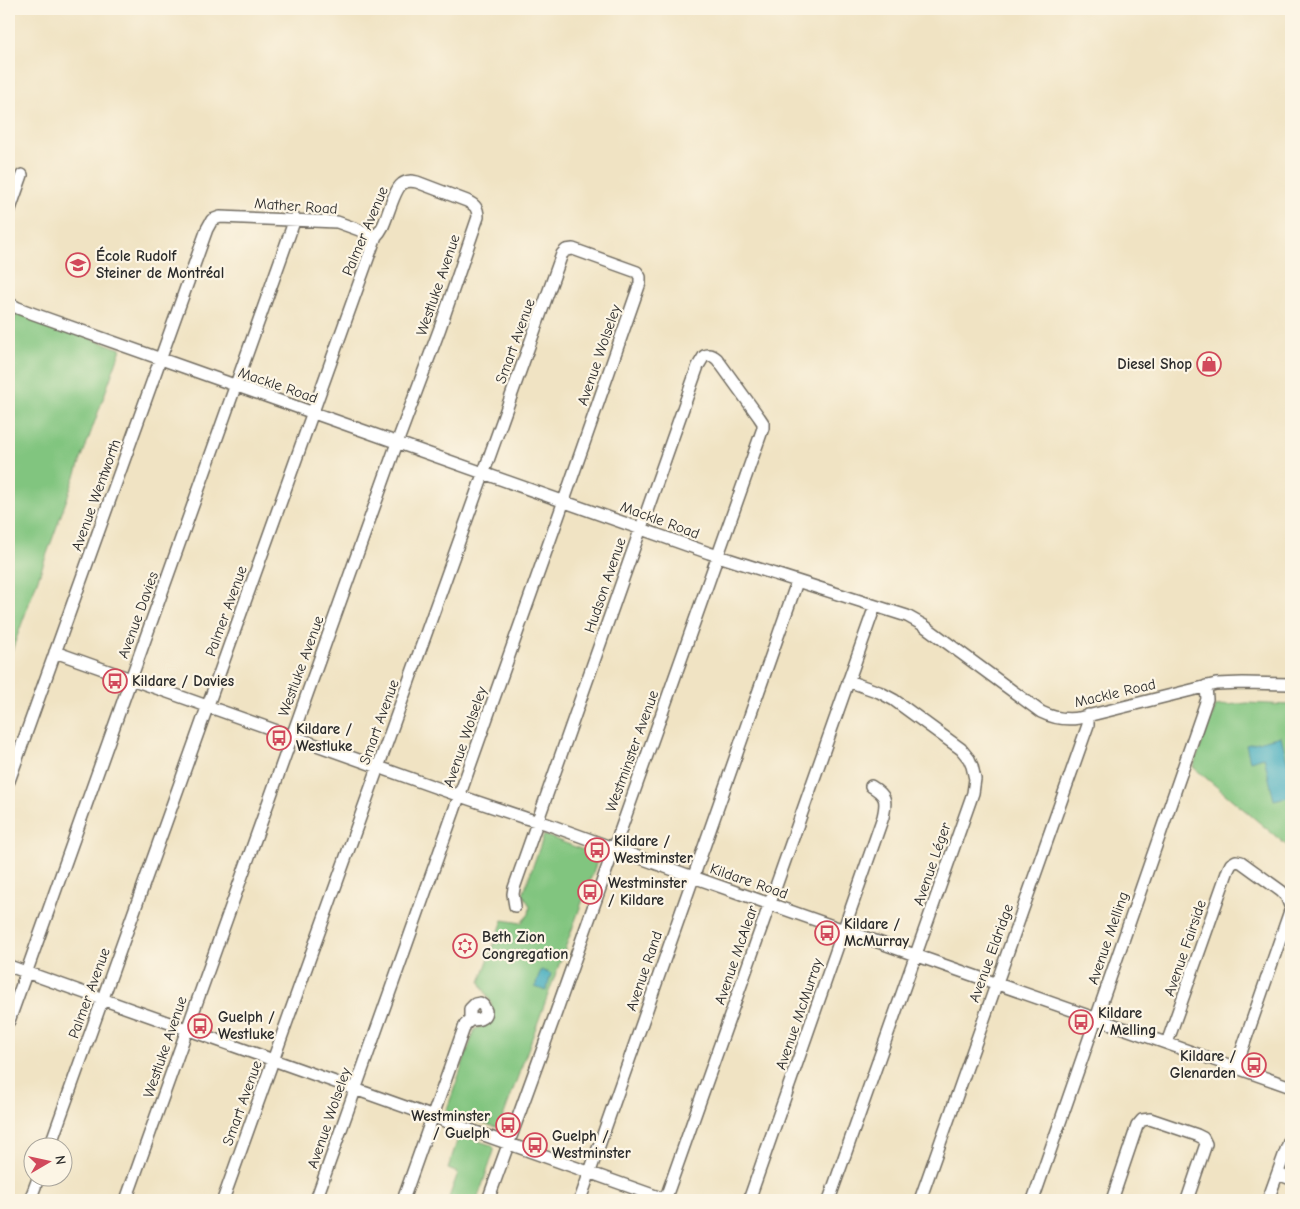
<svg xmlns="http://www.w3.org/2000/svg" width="1300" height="1209" viewBox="0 0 1300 1209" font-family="'Comic Neue',sans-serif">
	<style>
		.green { fill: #81c57f; stroke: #567855 }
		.water { fill: #3eaabd; stroke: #346a74 }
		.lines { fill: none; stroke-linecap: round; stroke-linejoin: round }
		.minor-casing { stroke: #706b60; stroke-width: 14 }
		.minor { stroke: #fff; stroke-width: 11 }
		.labels { text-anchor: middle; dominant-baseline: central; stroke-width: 4.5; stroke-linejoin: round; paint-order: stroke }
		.street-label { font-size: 15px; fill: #2b2b2b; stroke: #fcf5e5 }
		.poi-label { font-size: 15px; font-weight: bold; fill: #2b2b2b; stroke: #fcf5e5; text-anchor: start }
	</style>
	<rect width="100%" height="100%" fill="#fcf5e5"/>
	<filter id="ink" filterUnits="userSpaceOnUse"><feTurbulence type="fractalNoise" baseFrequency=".02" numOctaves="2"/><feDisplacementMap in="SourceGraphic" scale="10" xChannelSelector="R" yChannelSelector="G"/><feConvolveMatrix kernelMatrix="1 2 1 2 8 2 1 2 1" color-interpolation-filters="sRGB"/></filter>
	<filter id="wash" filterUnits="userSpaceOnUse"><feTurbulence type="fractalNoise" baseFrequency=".0096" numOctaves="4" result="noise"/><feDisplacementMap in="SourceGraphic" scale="20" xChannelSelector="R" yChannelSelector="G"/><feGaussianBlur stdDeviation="1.12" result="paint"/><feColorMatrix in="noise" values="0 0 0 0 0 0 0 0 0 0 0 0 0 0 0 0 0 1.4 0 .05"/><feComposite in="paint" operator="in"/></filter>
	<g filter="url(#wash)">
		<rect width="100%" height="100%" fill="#f0e3c3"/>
		<path class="green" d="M17,313L121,349L9,659V336Z
			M1247,703L1291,705V849L1193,767L1216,706Z
			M544,835L599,856L499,1128L446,1112L475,1029L486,1025L492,1016L491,1003L480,982L503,920L521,923L529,914L530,906L523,894Z
			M459,1135L491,1145L494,1148V1151L477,1200H448L458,1173L448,1169Z"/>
		<path class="water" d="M1281,736L1291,776V796L1274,800L1264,757L1250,761L1246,745Z
			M541,970L551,974L546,991L535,987Z"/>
	</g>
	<g filter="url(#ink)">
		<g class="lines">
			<g class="minor-casing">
				<path id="minor" d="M9,212L22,175
					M9,303L18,308L34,314L709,553L907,616L923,625L1041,712C1053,718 1066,720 1079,718L1216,684L1243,683L1291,684
					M55,652L460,796L525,818L547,824L693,877L1291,1087
					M9,781L207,229L212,220L220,217L337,222L376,236
					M9,966L667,1200
					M9,1021L295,219
					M1167,1043L1228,870L1231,864L1236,861L1241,862L1281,891L1286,896L1291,908L1236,1067
					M50,1146L376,236C379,233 381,230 383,226C388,216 394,190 402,184C407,180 412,181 417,182L467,201C475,205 478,208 478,217L440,328L397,443L126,1200
					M1278,1174L1291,1179
					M30,1200L39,1176
					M223,1200L562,254L566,250L573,249L637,272L640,277V283L560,512L316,1200
					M403,1200L465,1025L470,1020V1009L475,1004L480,1003L483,1005L486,1011C485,1020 477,1020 470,1020
					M488,1200L554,1018L763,428V423L759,417L717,359C713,355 709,354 704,356L698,366L514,888L513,894L515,906
					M580,1200L797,582
					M665,1200L875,606
					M749,1200L883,817C887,800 886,795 871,786
					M829,1200L973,793L975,779L972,766L969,759L961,749L894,700L879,692L848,681
					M920,1200L1088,725V715
					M1033,1200L1207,699L1206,686
					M1112,1200L1137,1126L1142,1120L1150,1119L1197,1135L1203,1138L1206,1144L1187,1200
					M1268,1200L1291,1136"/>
			</g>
			<use href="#minor" class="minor"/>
		</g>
	</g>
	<defs>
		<g id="school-ring" transform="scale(1.25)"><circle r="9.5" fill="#fcf5e5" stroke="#d1495b" stroke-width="1.5"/><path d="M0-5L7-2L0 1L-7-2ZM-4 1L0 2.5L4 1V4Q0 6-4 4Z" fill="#d1495b"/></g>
		<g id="shop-ring" transform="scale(1.25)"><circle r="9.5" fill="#fcf5e5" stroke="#d1495b" stroke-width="1.5"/><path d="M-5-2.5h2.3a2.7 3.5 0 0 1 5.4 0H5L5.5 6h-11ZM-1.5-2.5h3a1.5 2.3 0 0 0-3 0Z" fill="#d1495b"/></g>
		<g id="bus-ring" transform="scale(1.25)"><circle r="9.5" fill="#fcf5e5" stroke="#d1495b" stroke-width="1.5"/><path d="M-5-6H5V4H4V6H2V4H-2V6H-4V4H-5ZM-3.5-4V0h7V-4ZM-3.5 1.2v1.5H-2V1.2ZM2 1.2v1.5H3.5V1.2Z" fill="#d1495b"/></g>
		<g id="synagogue-ring" transform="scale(1.25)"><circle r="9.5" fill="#fcf5e5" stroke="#d1495b" stroke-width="1.5"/><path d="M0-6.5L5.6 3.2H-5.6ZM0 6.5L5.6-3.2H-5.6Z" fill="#d1495b"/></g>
	</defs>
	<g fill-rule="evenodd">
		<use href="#school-ring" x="78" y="265"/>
		<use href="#shop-ring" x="1209" y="364"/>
		<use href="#bus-ring" x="115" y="681"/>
		<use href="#bus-ring" x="279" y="738"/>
		<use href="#bus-ring" x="597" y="850"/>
		<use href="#bus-ring" x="590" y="892"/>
		<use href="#bus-ring" x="827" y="933"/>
		<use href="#synagogue-ring" x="465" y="946"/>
		<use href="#bus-ring" x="1081" y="1022"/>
		<use href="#bus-ring" x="200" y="1026"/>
		<use href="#bus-ring" x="1254" y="1065"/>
		<use href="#bus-ring" x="508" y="1125"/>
		<use href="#bus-ring" x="535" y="1145"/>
	</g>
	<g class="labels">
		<g class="street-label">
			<text transform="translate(296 206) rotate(4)">Mather Road</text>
			<text transform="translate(365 231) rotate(-67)">Palmer Avenue</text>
			<text transform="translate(438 285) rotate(-71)">Westluke Avenue</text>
			<text transform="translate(515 341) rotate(-70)">Smart Avenue</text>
			<text transform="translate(599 355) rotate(-71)">Avenue Wolseley</text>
			<text transform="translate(278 385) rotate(19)">Mackle Road</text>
			<text transform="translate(96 495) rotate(-70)">Avenue Wentworth</text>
			<text transform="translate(660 520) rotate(20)">Mackle Road</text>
			<text transform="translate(605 585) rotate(-71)">Hudson Avenue</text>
			<text transform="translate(226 611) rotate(-70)">Palmer Avenue</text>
			<text transform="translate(138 615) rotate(-70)">Avenue Davies</text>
			<text transform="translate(301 666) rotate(-70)">Westluke Avenue</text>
			<text transform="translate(1115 693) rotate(-13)">Mackle Road</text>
			<text transform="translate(379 722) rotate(-70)">Smart Avenue</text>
			<text transform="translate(465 737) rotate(-71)">Avenue Wolseley</text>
			<text transform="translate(632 751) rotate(-70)">Westminster Avenue</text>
			<text transform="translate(932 864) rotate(-71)">Avenue Léger</text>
			<text transform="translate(749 881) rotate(19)">Kildare Road</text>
			<text transform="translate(1108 938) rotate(-71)">Avenue Melling</text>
			<text transform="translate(1185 948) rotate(-71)">Avenue Fairside</text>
			<text transform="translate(991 953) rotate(-70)">Avenue Eldridge</text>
			<text transform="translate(736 955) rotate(-71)">Avenue McAlear</text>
			<text transform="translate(644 971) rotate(-71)">Avenue Rand</text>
			<text transform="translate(89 993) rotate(-70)">Palmer Avenue</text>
			<text transform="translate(799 1014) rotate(-71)">Avenue McMurray</text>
			<text transform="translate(165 1047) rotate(-71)">Westluke Avenue</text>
			<text transform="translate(242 1103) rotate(-70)">Smart Avenue</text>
			<text transform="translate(329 1118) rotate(-71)">Avenue Wolseley</text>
		</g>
		<g class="poi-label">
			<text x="96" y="256">École Rudolf<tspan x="96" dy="17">Steiner de Montréal</tspan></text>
			<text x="1192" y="364" text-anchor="end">Diesel Shop</text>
			<text x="132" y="681">Kildare / Davies</text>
			<text x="296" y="729">Kildare /<tspan x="296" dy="17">Westluke</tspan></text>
			<text x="614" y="841">Kildare /<tspan x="614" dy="17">Westminster</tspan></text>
			<text x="608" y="883">Westminster<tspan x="608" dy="17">/ Kildare</tspan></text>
			<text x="844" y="924">Kildare /<tspan x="844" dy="17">McMurray</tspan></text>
			<text x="482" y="937">Beth Zion<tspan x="482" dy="17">Congregation</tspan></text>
			<text x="1098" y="1013">Kildare<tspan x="1098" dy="17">/ Melling</tspan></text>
			<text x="218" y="1017">Guelph /<tspan x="218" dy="17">Westluke</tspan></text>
			<text x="1236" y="1056" text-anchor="end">Kildare /<tspan x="1236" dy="17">Glenarden</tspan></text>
			<text x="490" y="1116" text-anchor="end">Westminster<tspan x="490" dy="17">/ Guelph</tspan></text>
			<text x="552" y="1136">Guelph /<tspan x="552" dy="17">Westminster</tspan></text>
		</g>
	</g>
	<rect width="1300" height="1209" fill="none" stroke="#fcf5e5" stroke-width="30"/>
	<g transform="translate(48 1162) rotate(81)"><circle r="24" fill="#fcf5e5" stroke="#a8a49b"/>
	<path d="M0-4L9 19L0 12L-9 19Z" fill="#d1495b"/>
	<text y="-8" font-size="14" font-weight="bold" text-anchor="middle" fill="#2b2b2b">N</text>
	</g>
</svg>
